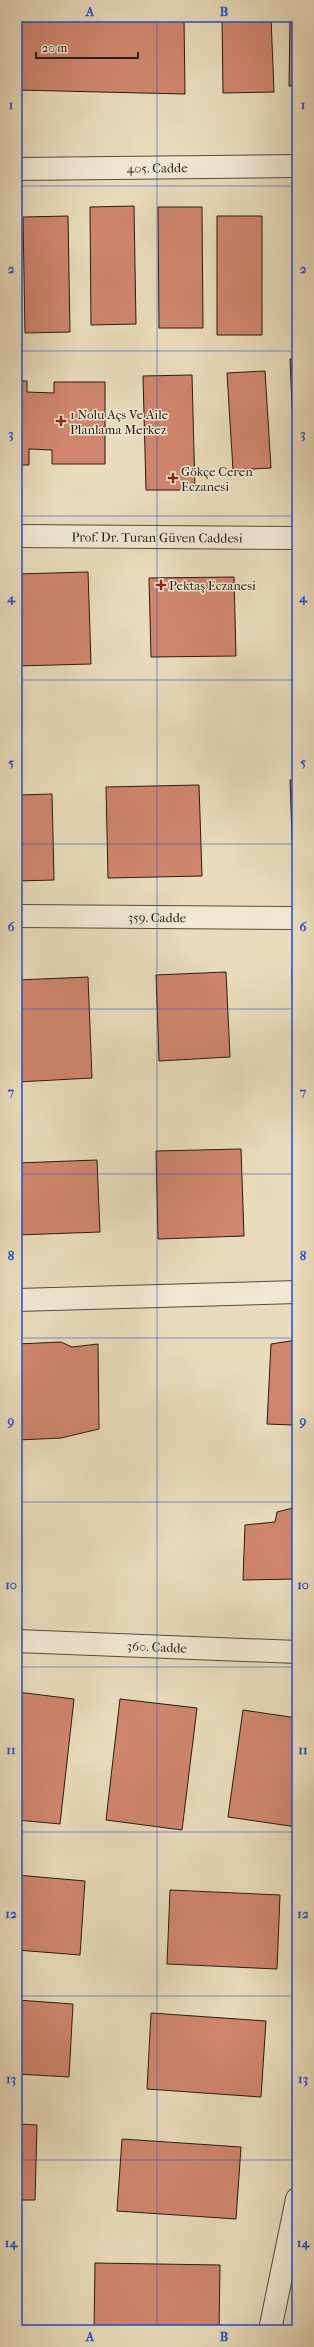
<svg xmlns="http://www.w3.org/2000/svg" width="314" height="2347" viewBox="0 0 314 2347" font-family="'IM FELL French Canon',serif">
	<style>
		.building { fill: #d0866e; stroke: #261a13 }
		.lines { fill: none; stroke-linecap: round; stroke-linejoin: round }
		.minor-casing { stroke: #574a3d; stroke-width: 24 }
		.tertiary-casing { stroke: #574a3d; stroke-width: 24 }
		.minor { stroke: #f1e8d3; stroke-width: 22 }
		.tertiary { stroke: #f1e8d3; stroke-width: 22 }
		.grid { fill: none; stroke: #1d4ed8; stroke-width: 1; stroke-opacity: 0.55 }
		.poi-dot { fill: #8f2418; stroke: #f1e8d3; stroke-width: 1.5 }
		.labels { text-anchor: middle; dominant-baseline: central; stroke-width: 3; stroke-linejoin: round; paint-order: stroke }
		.street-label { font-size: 13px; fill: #261a13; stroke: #f1e8d3 }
		.poi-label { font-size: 13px; fill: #261a13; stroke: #f1e8d3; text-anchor: start }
		.neatline { fill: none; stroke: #1d4ed8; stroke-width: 1.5 }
		.grid-label { font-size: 13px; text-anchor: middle; font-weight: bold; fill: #1d4ed8 }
	</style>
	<rect width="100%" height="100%" fill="#e9dcbc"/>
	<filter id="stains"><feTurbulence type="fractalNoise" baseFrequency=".005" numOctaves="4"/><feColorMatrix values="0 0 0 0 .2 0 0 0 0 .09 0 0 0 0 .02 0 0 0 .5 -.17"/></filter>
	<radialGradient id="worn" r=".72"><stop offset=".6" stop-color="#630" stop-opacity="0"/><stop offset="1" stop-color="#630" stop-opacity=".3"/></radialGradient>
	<path class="building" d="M17,17H184L185,94L17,90Z
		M222,17H271L274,92L223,93Z
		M290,17H297V86H289Z
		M134,206L136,324L91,325L90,207Z
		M158,207H202L203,328H159Z
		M68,216L70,332L25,333L23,217Z
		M217,216H262V335H217Z
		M294,216H297V321H296Z
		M290,359H297V477H295Z
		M265,371L271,468L233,470L227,373Z
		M192,375L195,490H146L143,376Z
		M17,381H27V392L54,393V382H105V464H52V450L29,449V465H17Z
		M296,569H297V653H295Z
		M88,572L91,664L17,666V574Z
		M234,577L236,656L151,657L149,578Z
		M297,779V865H293L290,780Z
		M199,785L202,876L108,878L106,787Z
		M52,794L54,880L17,881V795Z
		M292,968H297V1044H293Z
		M226,972L230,1057L159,1061L156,975Z
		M88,977L92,1078L17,1082V980Z
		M241,1149L244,1236L158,1239L156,1151Z
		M97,1160L100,1232L17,1235V1163Z
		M297,1340V1430L292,1425L267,1424L271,1344Z
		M61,1342L72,1347L98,1344L99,1429L61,1438L17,1440V1344Z
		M297,1492V1579L243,1580L245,1525L275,1522L277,1512L293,1508Z
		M17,1692L74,1699L60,1824L17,1820Z
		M120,1699L197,1708L182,1830L106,1820Z
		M243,1710L297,1718V1827L228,1817Z
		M17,1875L85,1881L80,1955L17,1950Z
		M170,1890L280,1895L277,1969L167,1964Z
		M17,2000L73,2004L69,2077L17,2074Z
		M151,2013L266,2021L261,2097L147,2089Z
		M17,2124L37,2125L35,2200H17Z
		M122,2139L241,2147L236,2219L117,2211Z
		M95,2263L220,2265L219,2330H94Z"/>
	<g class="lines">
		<g class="minor-casing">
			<g id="minor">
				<path id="s1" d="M17,169L297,166"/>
				<path id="s2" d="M17,536L297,538"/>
				<path id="s3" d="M17,916L297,918"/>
				<path d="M17,1300L297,1292"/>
				<path d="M270,2330L297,2199"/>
			</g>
		</g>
		<g class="tertiary-casing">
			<g id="tertiary">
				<path id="s4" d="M17,1641L297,1652"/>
			</g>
		</g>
		<use href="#minor" class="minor"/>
		<use href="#tertiary" class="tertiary"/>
	</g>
	<path class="grid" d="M157,17V2330M17,186H297M17,351H297M17,516H297M17,680H297M17,844H297M17,1009H297M17,1174H297M17,1338H297M17,1502H297M17,1667H297M17,1832H297M17,1996H297M17,2160H297"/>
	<g class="poi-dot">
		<path d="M59 415h4v4h4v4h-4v4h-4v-4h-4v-4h4z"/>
		<path d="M171 472h4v4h4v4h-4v4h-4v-4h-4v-4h4z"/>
		<path d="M159 579h4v4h4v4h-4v4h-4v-4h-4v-4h4z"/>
	</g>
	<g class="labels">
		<g class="street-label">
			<text stroke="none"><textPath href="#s1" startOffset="140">405. Cadde</textPath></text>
			<text stroke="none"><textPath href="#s2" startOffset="140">Prof. Dr. Turan Güven Caddesi</textPath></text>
			<text stroke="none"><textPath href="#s3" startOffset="140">359. Cadde</textPath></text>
			<text stroke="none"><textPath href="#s4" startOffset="140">360. Cadde</textPath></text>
		</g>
		<g class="poi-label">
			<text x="70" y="414">1 Nolu Açs Ve Aile<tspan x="70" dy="15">Planlama Merkez</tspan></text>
			<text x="181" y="471">Gökçe Ceren<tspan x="181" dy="15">Eczanesi</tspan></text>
			<text x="169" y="585">Pektaş Eczanesi</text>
		</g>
	</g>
	<rect width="314" height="2347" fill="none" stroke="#e9dcbc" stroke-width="44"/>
	<path d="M36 52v6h102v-6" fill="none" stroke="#261a13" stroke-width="2"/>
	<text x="42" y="52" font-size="12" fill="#261a13" stroke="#f1e8d3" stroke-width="3" paint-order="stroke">20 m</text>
	<rect x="22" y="22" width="270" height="2303" class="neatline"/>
	<g class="grid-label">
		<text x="90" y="16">A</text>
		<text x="224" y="16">B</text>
		<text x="11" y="109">1</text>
		<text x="303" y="109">1</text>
		<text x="11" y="273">2</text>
		<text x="303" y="273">2</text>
		<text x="11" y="438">3</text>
		<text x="303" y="438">3</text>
		<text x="11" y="602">4</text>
		<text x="303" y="602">4</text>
		<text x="11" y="767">5</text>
		<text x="303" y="767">5</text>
		<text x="11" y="931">6</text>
		<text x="303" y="931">6</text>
		<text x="11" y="1096">7</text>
		<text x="303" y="1096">7</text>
		<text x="11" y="1260">8</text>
		<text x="303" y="1260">8</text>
		<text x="11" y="1425">9</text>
		<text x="303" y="1425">9</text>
		<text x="11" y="1589">10</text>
		<text x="303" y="1589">10</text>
		<text x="11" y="1754">11</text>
		<text x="303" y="1754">11</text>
		<text x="11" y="1918">12</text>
		<text x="303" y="1918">12</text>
		<text x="11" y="2083">13</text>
		<text x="303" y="2083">13</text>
		<text x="11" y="2247">14</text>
		<text x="303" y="2247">14</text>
		<text x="90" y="2341">A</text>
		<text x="224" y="2341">B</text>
	</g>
	<rect width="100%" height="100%" filter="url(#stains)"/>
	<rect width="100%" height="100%" fill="url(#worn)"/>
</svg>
